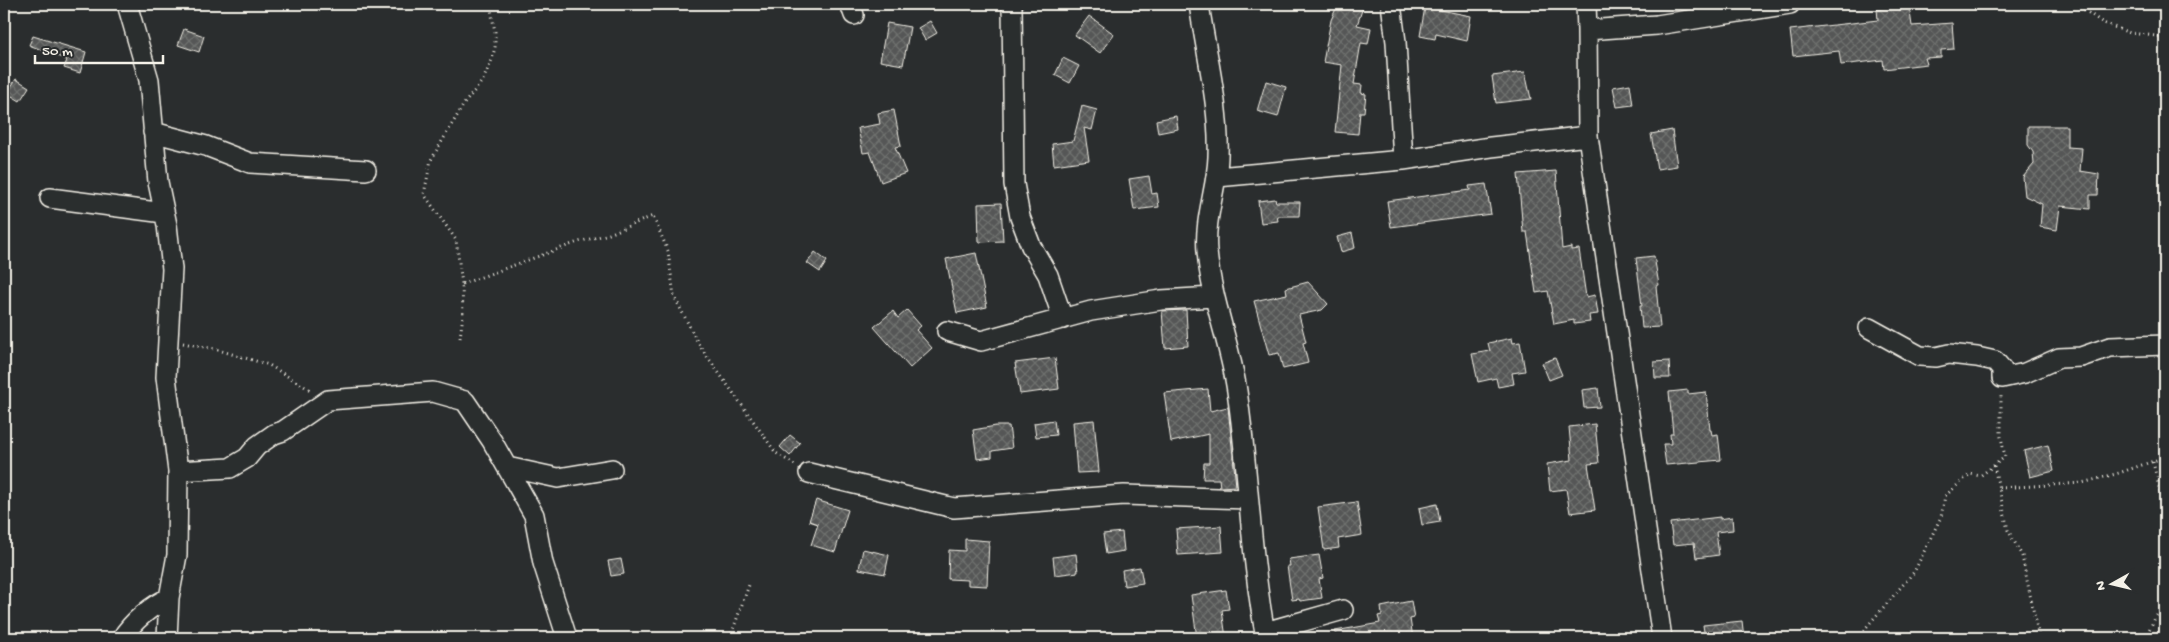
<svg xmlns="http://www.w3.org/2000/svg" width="2169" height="642" viewBox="0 0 2169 642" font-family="'Gochi Hand',sans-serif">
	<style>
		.building { fill: url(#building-cross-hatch); stroke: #f4f1e8 }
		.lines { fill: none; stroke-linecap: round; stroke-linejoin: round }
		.minor-casing { stroke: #f4f1e8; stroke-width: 22 }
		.path { stroke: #f4f1e8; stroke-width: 3; stroke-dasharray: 1 4; stroke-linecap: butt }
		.minor { stroke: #2a2d2e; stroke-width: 19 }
	</style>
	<defs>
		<pattern id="building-cross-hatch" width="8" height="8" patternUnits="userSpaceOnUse" patternTransform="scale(1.25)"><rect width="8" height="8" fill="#555756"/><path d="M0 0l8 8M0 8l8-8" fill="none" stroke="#6e706e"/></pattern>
	</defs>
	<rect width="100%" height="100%" fill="#2a2d2e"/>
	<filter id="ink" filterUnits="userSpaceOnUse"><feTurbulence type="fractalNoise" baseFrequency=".02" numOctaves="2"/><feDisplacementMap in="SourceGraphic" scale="10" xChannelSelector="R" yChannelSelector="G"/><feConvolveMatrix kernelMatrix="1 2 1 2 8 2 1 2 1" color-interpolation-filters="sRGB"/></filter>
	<g filter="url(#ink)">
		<path class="building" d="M1338,4H1364L1357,25L1371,28L1368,44L1361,43L1354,84L1362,85L1361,93L1366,94L1364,112H1360L1358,134L1335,132L1342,65L1323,62L1331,20Z
			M1909,5L1912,26L1952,23L1954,49L1941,50V57L1925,58L1927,64L1884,69L1883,60L1841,65L1839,51L1793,56L1790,30L1878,20L1877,9Z
			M1425,7L1471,16L1467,41L1436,34L1435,39L1420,36Z
			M1089,16L1114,34L1100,53L1075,35Z
			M930,21L937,33L925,40L918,28Z
			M887,23L910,27L903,65L880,61Z
			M184,29L204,36L199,52L178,45Z
			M33,36L86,52L80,73L64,68L67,60L29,45Z
			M1063,58L1079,66L1070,83L1055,75Z
			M1525,72L1531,99L1496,103L1492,76Z
			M16,79L29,87L20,101L7,93Z
			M1266,81L1286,87L1278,117L1257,111Z
			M1630,84L1633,105L1617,107L1613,87Z
			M1082,106L1097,110L1092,130L1084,128L1089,160L1054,165L1052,144L1073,141Z
			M894,110L901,146L895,147L906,173L881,182L870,152L863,153L858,128L880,124L878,113Z
			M1176,116L1178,129L1158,133L1156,120Z
			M2028,126H2067V147L2082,148L2080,171L2099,174L2098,195H2090V209L2060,206L2057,230L2040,227L2042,204L2025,196L2023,177L2034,164L2033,152L2028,145Z
			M1672,130L1677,166L1657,169L1651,134Z
			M1556,171L1562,249L1571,247V250L1579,249L1586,297L1595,295L1598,314L1589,315L1590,322L1574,324V320L1554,324L1548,291L1536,293L1527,232H1523L1518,174Z
			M1149,176L1152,194L1157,193L1159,207L1134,210L1129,179Z
			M1486,184L1491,214L1391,227L1387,201L1470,190L1469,186Z
			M1275,199L1276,202H1300L1299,216H1277L1278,221L1261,223L1258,201Z
			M1001,203L1003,241L979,242L978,204Z
			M1352,233L1355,248L1341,252L1337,237Z
			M815,252L827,261L820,272L807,263Z
			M976,253L987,307L957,313L946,259Z
			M1654,256L1659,285L1656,286L1660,327L1642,328L1640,306H1642L1636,258Z
			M1308,282L1328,304L1322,310L1299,315L1306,342L1303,343L1308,363L1283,369L1279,353L1269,355L1254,301L1287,294L1286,288Z
			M907,310L921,326L916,330L932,348L910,368L874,327L893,311L898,318Z
			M1186,310L1188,346L1165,348L1162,311Z
			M1512,338L1513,343L1520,342L1525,371L1512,373L1514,384L1498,387L1496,378L1478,382L1472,354L1490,351L1488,343Z
			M1055,358L1059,389L1020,394L1015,363Z
			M1555,358L1562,375L1549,380L1542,363Z
			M1669,361L1670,378H1655L1654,362Z
			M1598,388L1600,407L1584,408L1582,390Z
			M1208,389L1210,411L1228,407L1236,486L1220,487L1219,479H1203L1204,463H1209V434L1171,442L1164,393Z
			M1688,390V394L1706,392L1710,430H1711L1712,435L1718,434L1721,460L1666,465L1663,444H1671L1670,434H1673L1669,392Z
			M1054,420L1056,435L1036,437L1034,423Z
			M1094,420L1099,472L1077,473L1073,422Z
			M1595,424L1599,463L1588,464L1595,510L1570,513L1566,489L1550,491L1547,464L1572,460L1569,427Z
			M996,426H1009L1012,448L992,451V457L977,459L973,430Z
			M790,435L800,443L790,456L780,447Z
			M2048,445L2054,471L2030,477L2024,451Z
			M816,500L848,510L835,552L811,545L818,524L809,521Z
			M1357,502L1362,535L1338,539L1339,548L1324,550L1318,507Z
			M1437,504L1440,522L1422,525L1419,508Z
			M1720,517V519L1732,517L1733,530L1716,532L1719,555L1696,558L1694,543L1673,545L1670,523Z
			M1221,526L1223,552L1178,555L1176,529Z
			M1122,532L1124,551L1106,554L1103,534Z
			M965,539L989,541L987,586L968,585V580L948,579L949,550L965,551Z
			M863,549L889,555L885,574L859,569Z
			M1076,554L1078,572L1055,575L1053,557Z
			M1319,555L1323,578L1319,579L1322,598L1300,601L1299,599L1292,600L1287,566H1290L1289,559Z
			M621,559L624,574L611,576L608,561Z
			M1140,567L1143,583L1124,586L1122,570Z
			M1226,590L1229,609L1222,610L1226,638H1197L1191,595Z
			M1411,601L1414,618L1410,619L1413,638H1336L1335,631L1380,623L1378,616L1382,615L1381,607Z
			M1742,621L1744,638H1705L1703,625Z"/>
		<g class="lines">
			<g class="minor-casing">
				<path id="minor" d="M127,4L149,80L158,182L167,225L172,269L166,377L178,471L177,555L169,598L167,638
					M850,4L854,15
					M1012,4L1014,184L1020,217L1031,246L1048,275L1063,319
					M1199,4C1206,54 1220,106 1218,157C1217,188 1204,219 1207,251C1211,299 1230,343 1237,391C1249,473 1250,556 1266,638
					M1391,4L1396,42L1403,160L1491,147L1588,136
					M1586,4L1587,30
					M153,132L206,146L250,163L366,170
					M1217,177L1403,160
					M50,198L164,213
					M1869,328L1920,356L1936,357L1949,354L1977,357L1995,361L2002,369V378L2025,373L2059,358L2081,357L2110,347L2165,345
					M947,331L981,341L1091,311L1161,300L1214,297
					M507,467L558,478L612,469
					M178,471L230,468L247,458L257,446L274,434L283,431L328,400L433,392L465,401L492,441L534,515L543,563L567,638
					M809,473L954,508L1124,495L1248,499
					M1265,632L1343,610
					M122,638C132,622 152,605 169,598
					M1662,638L1588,136L1587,30L1657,25L1790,4"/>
			</g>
			<path class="path" d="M2076,4L2103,23L2130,33L2165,37
				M462,284L578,242L609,234L653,216L668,251L674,296L699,345L776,453L795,465
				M460,338L463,315L462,284L456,240L424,194L431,160L464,104L483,80L492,60L495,47V32L490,4
				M183,343L215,349L269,365L312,391
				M2153,462L2165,513
				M1994,466L2008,530L2022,556L2039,638
				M1999,488L2082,483L2119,473L2165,457
				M730,638L749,585
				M1857,638L1914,572L1941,517L1945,496L1970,474L1980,476L2005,457L2001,437V394
				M2145,638L2155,618L2165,604"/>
			<use href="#minor" class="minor"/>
		</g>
	</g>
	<rect width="2169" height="642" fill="none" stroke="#2a2d2e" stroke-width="20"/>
	<rect x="10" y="10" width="2149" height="622" fill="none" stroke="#f4f1e8" stroke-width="2" filter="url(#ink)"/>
	<g transform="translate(2112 584) rotate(262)" stroke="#2a2d2e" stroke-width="4" paint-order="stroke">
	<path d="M0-4L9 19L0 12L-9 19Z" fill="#f4f1e8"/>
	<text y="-8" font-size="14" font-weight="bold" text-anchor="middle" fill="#f4f1e8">N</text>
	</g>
	<path d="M35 55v8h128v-8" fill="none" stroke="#f4f1e8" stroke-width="2.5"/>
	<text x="42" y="55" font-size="15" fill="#f4f1e8" stroke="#2a2d2e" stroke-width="4" paint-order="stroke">50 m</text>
</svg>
